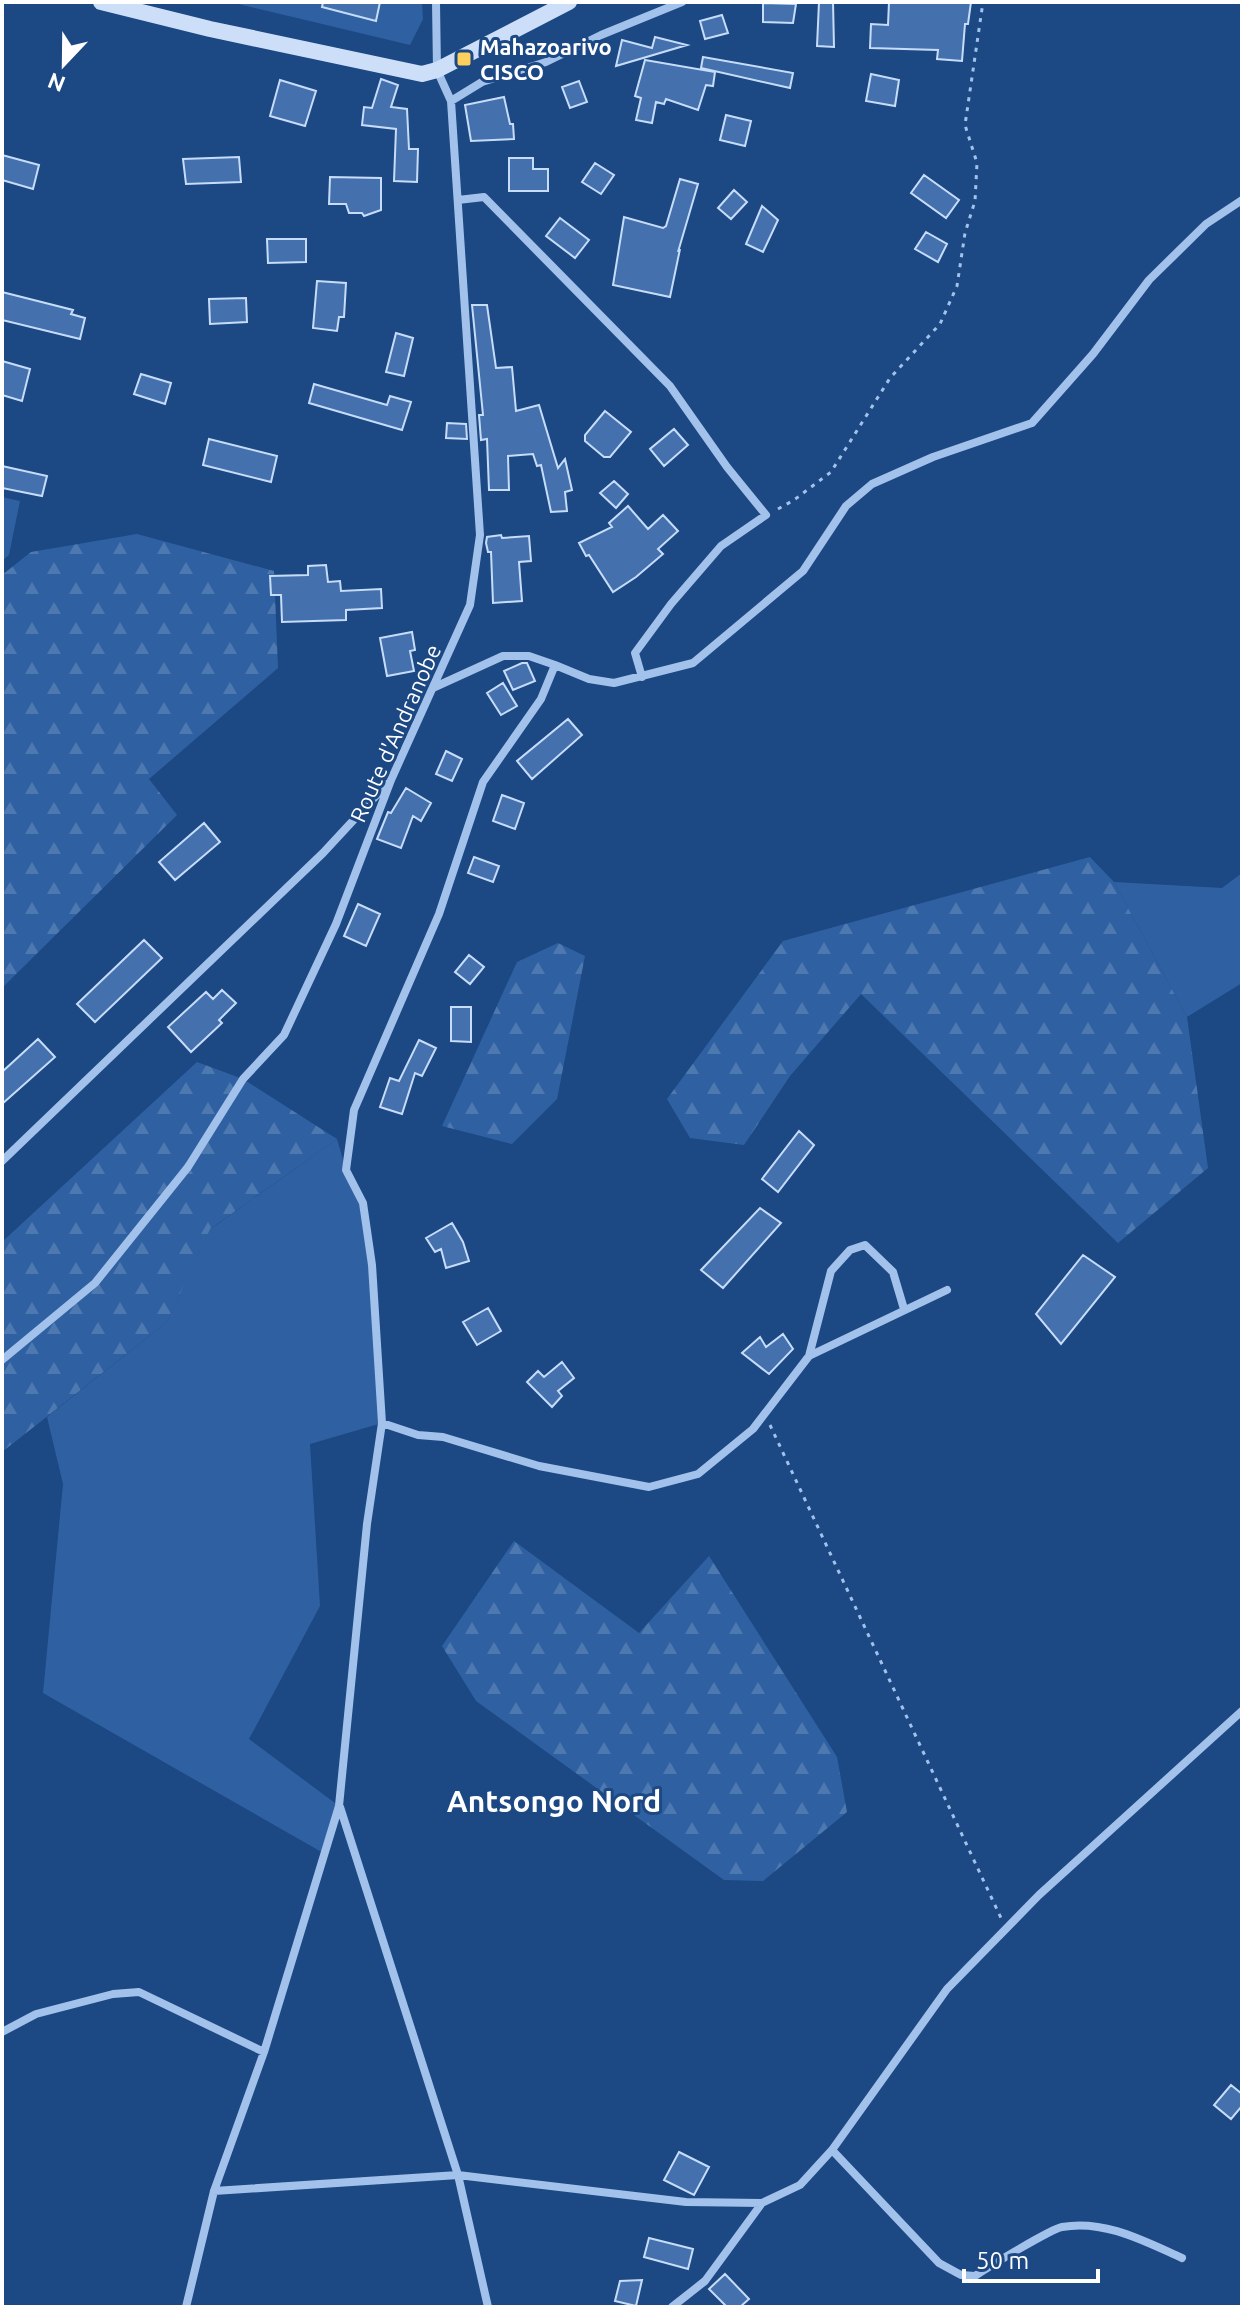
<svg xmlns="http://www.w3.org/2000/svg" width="1244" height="2309" viewBox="0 0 1244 2309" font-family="Ubuntu,sans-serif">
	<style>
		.green { fill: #2f61a2 }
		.forest { fill: url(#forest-firs) }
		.building { fill: #4471ad; stroke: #c6dcf8; stroke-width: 2 }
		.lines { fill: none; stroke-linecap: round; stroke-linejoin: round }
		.path { stroke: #a2c2eb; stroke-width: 3; stroke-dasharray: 4 6; stroke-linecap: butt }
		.street { stroke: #a2c2eb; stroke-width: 8 }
		.secondary { stroke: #cddff8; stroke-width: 16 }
		.poi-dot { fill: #fcd05f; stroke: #1c4884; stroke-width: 3 }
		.labels { text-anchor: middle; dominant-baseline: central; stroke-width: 6; stroke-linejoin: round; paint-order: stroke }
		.poi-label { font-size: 22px; font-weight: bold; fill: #fff; stroke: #1c4884; text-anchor: start }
		.street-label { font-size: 22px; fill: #fff; stroke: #1c4884 }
		.district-label { font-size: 30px; font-weight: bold; fill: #fff; stroke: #1c4884 }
	</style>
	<defs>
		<pattern id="forest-firs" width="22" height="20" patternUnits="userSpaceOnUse" patternTransform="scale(2)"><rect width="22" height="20" fill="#2f61a2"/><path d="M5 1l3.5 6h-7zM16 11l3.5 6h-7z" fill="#4e79b0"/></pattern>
	</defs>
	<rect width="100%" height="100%" fill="#1c4884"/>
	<path class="green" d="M230,2H422L423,19L410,45Z
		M2,497L20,501L9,555L2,561Z
		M1242,873V983L1187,1017L1114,882L1222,888Z
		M337,1139L346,1170L363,1203L382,1423L310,1444L320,1606L249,1739L339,1806L325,1854L43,1693L63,1484L47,1417L167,1322L209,1230Z"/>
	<path class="forest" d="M137,534L274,571L278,668L149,779L177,815L2,988V575L31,552Z
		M1090,857L1114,882L1187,1017L1208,1168L1118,1243L861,994L790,1076L744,1145L690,1138L667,1099L783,941Z
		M558,943L585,956L557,1099L512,1144L442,1126L517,962Z
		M197,1062L243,1079L337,1139L210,1229L167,1322L2,1452V1242Z
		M514,1541L639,1633L709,1556L837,1757L847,1812L763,1881L724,1880L476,1701L442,1646Z"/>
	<path class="building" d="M323,2H380L376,21L322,7Z
		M819,2H833L834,47L817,46Z
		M889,2H971L968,24H965L962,61L937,59L938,50L870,48L871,24L888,25Z
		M763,3L796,4L793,23L763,22Z
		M722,15L728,33L705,39L700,21Z
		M655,37L687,45L616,66L622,40L652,48Z
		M703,57L793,73L790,88L701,68Z
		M645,60L715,72L713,86L706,85L698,110L666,99L664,104L656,102L652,123L636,120L641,98L635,96Z
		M871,74L899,80L895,106L866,101Z
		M381,79L398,85L391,107L407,109L409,149H418L417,182L394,181L396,129L362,125L364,107L372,108Z
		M280,80L316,91L305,126L270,116Z
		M579,81L587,102L570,108L562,87Z
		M504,97L510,124H513L514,139L471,141L465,105Z
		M726,115L751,121L745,146L720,140Z
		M2,155L39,165L33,189L2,180Z
		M239,157L241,182L186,184L183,159Z
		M509,158H533V169H548V191H509Z
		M595,163L614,175L601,194L582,182Z
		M924,175L959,200L946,218L911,193Z
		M330,177L381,178V210L364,216L362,213H349L346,204H329Z
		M680,179L698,184L678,252L680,249L670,297L613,285L624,217L663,228L666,226Z
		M734,190L747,202L731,219L718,208Z
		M762,206L778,220L763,252L746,244Z
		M560,218L589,240L575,258L546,236Z
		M926,232L947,244L938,262L915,249Z
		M267,239H306V262L268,263Z
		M317,281L346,283L344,317H339L337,331L313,328Z
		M2,292L73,310L71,314L85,318L80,339L2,320Z
		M246,298L247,322L210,324L209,299Z
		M472,305H487L496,368L512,367L516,411L539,405L558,468L565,459L572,490L565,492L567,511L551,512L541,465L537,466L533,454L508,456L509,490H489L487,439L481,440L479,415H483Z
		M396,333L413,338L404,376L386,372Z
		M2,361L30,369L22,401L2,395Z
		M141,374L171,383L165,404L134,394Z
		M314,384L387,405L390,396L411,402L402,430L309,403Z
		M605,411L631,432L610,457H604L585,441V435Z
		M447,423L466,424L467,439L446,438Z
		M674,429L688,445L664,466L650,449Z
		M209,439L277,456L271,482L203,465Z
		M2,466L47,476L42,496L2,488Z
		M614,481L628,494L616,508L600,493Z
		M628,506L648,529L663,515L678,531L658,549L663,554L636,577L613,592L589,555L586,556L579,543L612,527L609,523Z
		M501,535L502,538L529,536L531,561L519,562L522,601L493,603L491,552H488L486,543L487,537Z
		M326,565L328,582L340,581L341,591L381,589L382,608L346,610V620L282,622L281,595H271L270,576L308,575V566Z
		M412,632L415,650L410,651L414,671L387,676L380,638Z
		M522,663H527L535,681L513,690L504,671Z
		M503,683L517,706L501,715L487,693Z
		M568,719L582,735L532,779L517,761Z
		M446,751L462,759L452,781L436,774Z
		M406,788L431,803L421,821L413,816L401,848L377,839L388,812L391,813Z
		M502,795L524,803L515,829L493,821Z
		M204,823L220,842L175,880L159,862Z
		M474,857L499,866L493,882L468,873Z
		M358,904L380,914L366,946L344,936Z
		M144,940L162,958L95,1022L77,1004Z
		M469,955L484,967L470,984L455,972Z
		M222,990L236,1003L219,1020L222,1023L191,1052L168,1027L206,992L213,999Z
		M451,1007H471V1042L451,1041Z
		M38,1039L55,1057L2,1104V1072Z
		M419,1040L436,1048L422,1076L415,1073L402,1114L380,1107L390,1078L399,1081Z
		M799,1131L814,1145L778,1192L762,1179Z
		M760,1208L781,1223L723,1288L701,1270Z
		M452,1223L463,1242L469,1261L446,1268L441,1249L435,1252L426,1238Z
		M1083,1255L1115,1277L1061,1344L1036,1314Z
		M488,1308L501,1331L477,1345L463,1322Z
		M783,1334L793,1349L769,1374L742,1353L760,1337L766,1347Z
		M562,1362L574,1378L558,1391L562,1396L552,1407L527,1382L538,1371L544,1377Z
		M1231,2085L1242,2094V2106L1231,2119L1214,2105Z
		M679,2152L709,2167L694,2195L664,2180Z
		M649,2238L693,2249L688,2269L644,2257Z
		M725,2274L749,2299L740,2307H727L709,2289Z
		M642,2280L636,2306L615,2301L620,2281Z"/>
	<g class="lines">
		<path class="path" d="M778,509L794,500L831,472L890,378L940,324L957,286L965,233L975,201L977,163L965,125L983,2
			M770,1425L1001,1918"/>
		<path class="street" d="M451,101L482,82L546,62L601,35L682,2
			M458,200L484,197L670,386L727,467L766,515L721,546L671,604L635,653L642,677
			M555,665L589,679L614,683L693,663L803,571L846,506L872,484L933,457L1032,423L1093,354L1149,280L1206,224L1242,200
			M2,1161L323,853L387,784
			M809,1356L947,1290
			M2,1360L95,1283L188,1167L243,1079L284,1035L336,924L391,780L470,605L480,535L451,101L437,70L436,2
			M382,1423L418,1435L443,1437L539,1466L649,1487L698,1474L753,1429L809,1356L831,1271L850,1250L865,1245L893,1272L904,1309
			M340,1807L458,2175L488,2307
			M2,2032L36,2014L113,1994L139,1992L264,2052
			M832,2150L939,2263L961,2275L975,2276C988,2267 1051,2229 1062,2227C1104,2219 1146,2242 1182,2258
			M214,2191L458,2175L686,2202L762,2203L800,2185L832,2150L947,1989L1039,1895L1242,1711
			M186,2307L214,2191L264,2052L339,1806L367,1524L382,1423L372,1265L363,1203L346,1170L354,1110L439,914L483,782L541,699L555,665L529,656H503L435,687
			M672,2307L705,2281L762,2203"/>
		<path class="secondary" d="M101,2L210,29L422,74L437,70L569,2"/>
	</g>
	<rect class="poi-dot" x="456" y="51" width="16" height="16" rx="4"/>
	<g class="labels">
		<g class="poi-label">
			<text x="480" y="46">Mahazoarivo<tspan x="480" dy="25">CISCO</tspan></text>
		</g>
		<g class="street-label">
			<text transform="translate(395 733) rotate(-66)">Route d'Andranobe</text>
		</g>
		<g class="district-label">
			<text x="554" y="1801">Antsongo Nord</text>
		</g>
	</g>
	<rect width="1244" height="2309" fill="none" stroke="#ffffff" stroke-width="8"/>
	<g transform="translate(64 64) rotate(202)" stroke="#1c4884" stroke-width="6" paint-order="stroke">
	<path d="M0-6L14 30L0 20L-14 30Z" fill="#ffffff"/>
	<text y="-12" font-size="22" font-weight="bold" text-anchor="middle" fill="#ffffff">N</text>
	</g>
	<path d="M964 2269v12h134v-12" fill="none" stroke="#ffffff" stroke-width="4"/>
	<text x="976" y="2269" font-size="24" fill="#ffffff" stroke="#1c4884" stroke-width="6" paint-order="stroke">50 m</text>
</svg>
